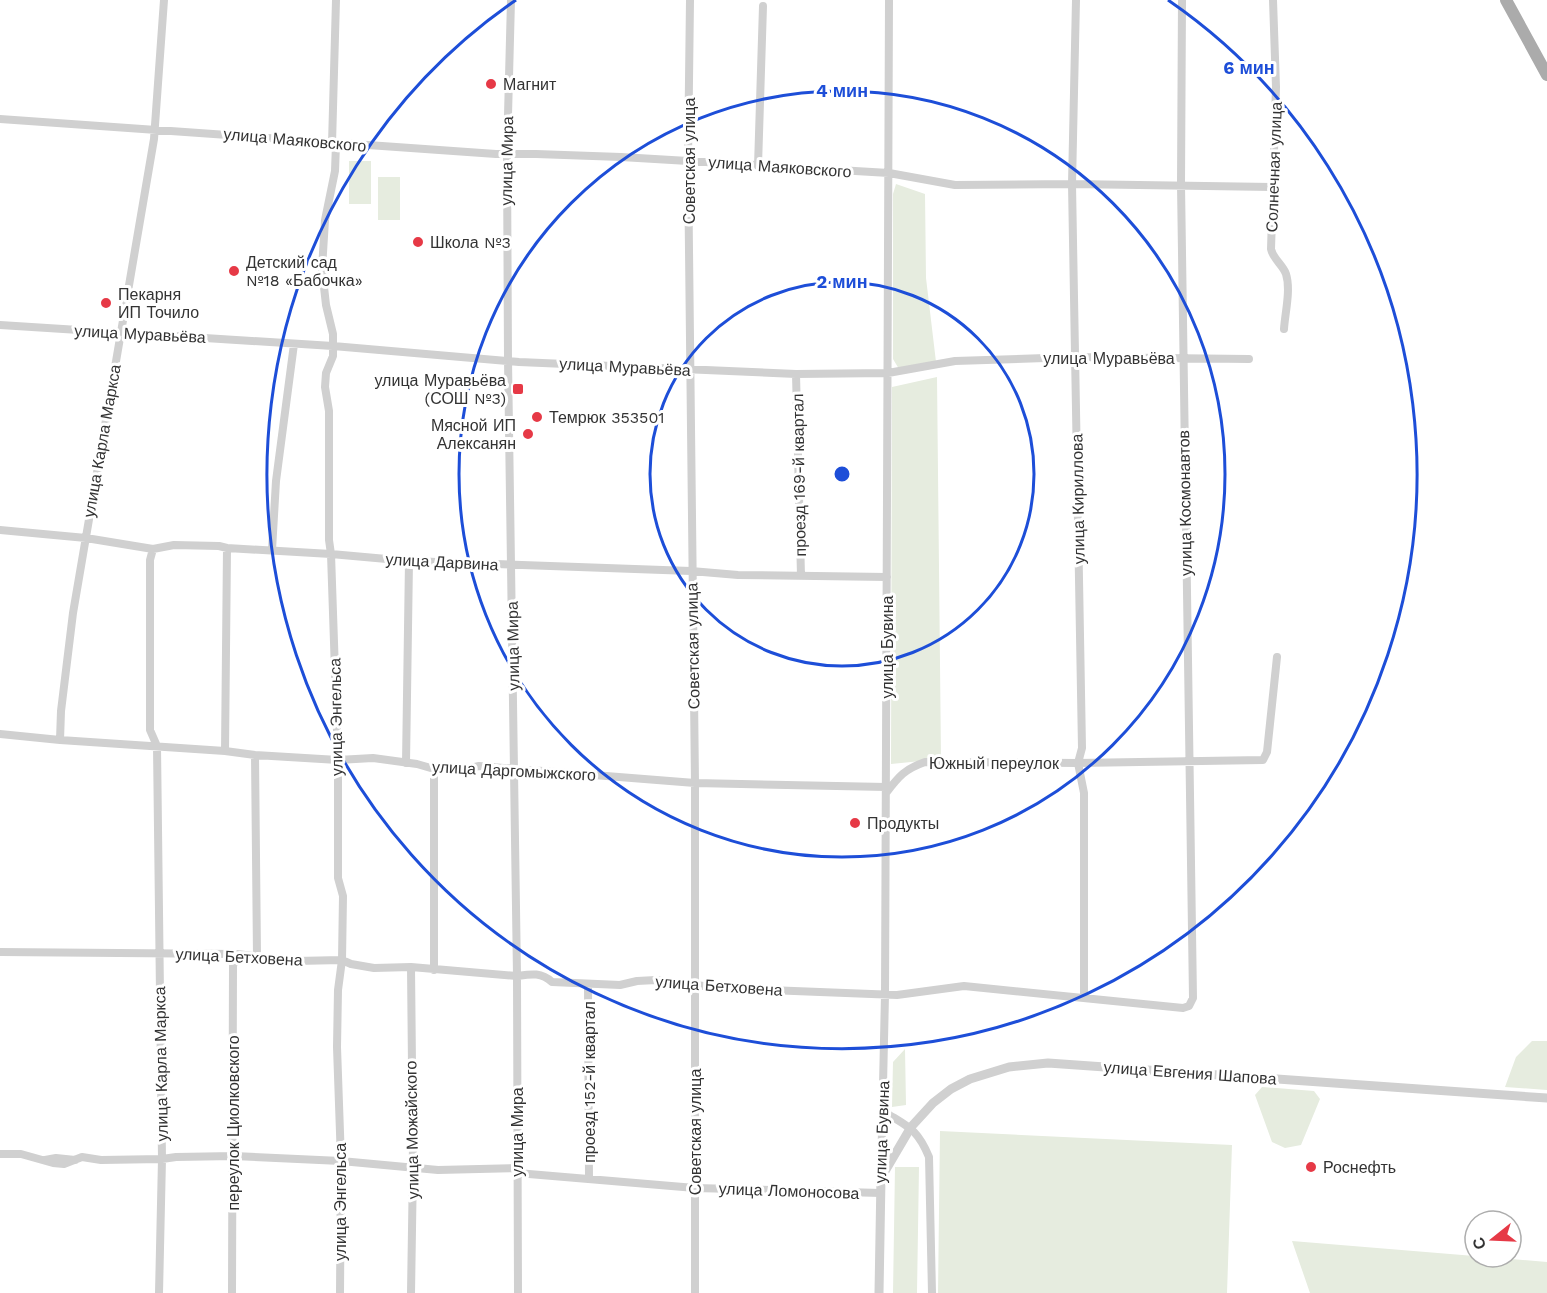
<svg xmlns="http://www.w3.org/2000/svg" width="1547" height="1293" viewBox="0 0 1547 1293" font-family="'Work Sans',sans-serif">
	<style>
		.green { fill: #e6ecdf }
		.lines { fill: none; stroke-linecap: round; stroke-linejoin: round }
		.minor { stroke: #d0d0d0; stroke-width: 8 }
		.tertiary { stroke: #d0d0d0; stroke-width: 9 }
		.primary { stroke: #ababab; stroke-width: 12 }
		.ring { fill: none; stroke: #1d4ed8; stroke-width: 3 }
		.poi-dot { fill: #e63946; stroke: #fff; stroke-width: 2 }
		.labels { text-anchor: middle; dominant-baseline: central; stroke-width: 6; stroke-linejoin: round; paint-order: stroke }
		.poi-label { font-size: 16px; fill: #333; stroke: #fff; text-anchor: start }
		.street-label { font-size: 16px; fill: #333; stroke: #fff }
		.centre { fill: #1d4ed8; stroke: #fff; stroke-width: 3 }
		.ring-label { font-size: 18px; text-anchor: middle; font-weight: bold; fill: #1d4ed8; stroke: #fff; stroke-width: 6; stroke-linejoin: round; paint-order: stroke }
	</style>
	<rect width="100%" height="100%" fill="#fff"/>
	<path class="green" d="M349,161H371V204H349Z
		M378,177H400V220H378Z
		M896,184L925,194L926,278L936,362L899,369L893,359V194Z
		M937,377L941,759L891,764L892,387Z
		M1532,1041H1547V1090L1505,1087L1516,1057Z
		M905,1049L906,1105L892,1107L893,1062Z
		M1262,1087L1314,1091L1320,1099L1301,1145L1285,1148L1272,1142L1255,1095Z
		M940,1131L1232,1145L1227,1293H938Z
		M895,1167H919L917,1293H893Z
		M1292,1241L1547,1262V1293H1310Z"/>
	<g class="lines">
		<path class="minor" d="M511,0L507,154L508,360L517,976L518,1293
			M690,0L688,161L695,783V1293
			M1076,0L1072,184L1082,748L1078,763L1084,793V997
			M1273,0L1276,87L1271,249C1273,259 1283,265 1286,274C1291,290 1285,313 1284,329
			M0,119L496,154H536L621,157L889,173L955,185L1072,184L1273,187
			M332,144L336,0
			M336,144L335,171L325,220L322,269L326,305L333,334V356L326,373L325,387L329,411V540L331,554L338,760V878L343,896L342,960L338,990L337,1047L341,1161L340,1293
			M758,166L763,6
			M0,325L333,346L519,362L796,374L888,373L955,361L1075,357L1249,359
			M796,374L801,576
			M0,530L86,538L153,549L174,545L219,546L227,548L331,554L409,561L691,571L738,575L887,577
			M153,549L150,560V730L157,746L162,1159L159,1293
			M272,550L276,481L294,344
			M0,734L60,740L225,751L255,755L338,760L373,758L417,764L434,769L461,770L479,766L695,783L886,787
			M60,740L61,711L73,613L154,139L164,0
			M225,751L227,548
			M255,755L257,956
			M406,763L409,561
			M434,769V970
			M886,793C899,776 905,769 925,762L1078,763L1263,760L1267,752L1277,657
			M0,952L237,954L296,961L342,960L351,964L374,968L411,967L517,976C531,974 541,972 552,982L620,985L637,981L656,980L720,988L897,995L964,986L1183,1008L1189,1006L1193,998L1181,185L1182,0
			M588,985L589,1179
			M883,1111C908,1127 917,1128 929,1157L932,1293
			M0,1154H21L53,1163L64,1164L82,1157L101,1160L162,1159L176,1157L234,1156L341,1161L438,1170L517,1168
			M45,1160L56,1158L75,1160
			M517,1173L695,1188L881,1193
			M881,1176L885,995L889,0
			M232,1293L233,966L237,954
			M411,1293L413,1166L411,967"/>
		<path class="tertiary" d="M879,1293L881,1178L911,1127L933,1103L951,1089L970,1079L1009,1067L1048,1063L1547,1098"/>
		<path class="primary" d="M1506,0L1547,75"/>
	</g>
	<g class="ring">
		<circle cx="842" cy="474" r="192"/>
		<circle cx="842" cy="474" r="383"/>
		<path d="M1168 0A575 575 0 1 1 516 0"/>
	</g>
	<g class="poi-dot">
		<circle cx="491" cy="84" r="6"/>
		<circle cx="418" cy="242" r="6"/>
		<circle cx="234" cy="271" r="6"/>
		<circle cx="106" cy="303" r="6"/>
		<rect x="512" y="383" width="12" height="12" rx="3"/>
		<circle cx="537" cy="417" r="6"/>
		<circle cx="528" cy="434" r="6"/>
		<circle cx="855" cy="823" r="6"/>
		<circle cx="1311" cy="1167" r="6"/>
	</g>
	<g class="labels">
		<g class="poi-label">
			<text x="503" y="84">Магнит</text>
			<text x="430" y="242">Школа №3</text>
			<text x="246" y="262">Детский сад<tspan x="246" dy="18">№18 «Бабочка»</tspan></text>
			<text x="118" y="294">Пекарня<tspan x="118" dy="18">ИП Точило</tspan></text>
			<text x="506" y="380" text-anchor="end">улица Муравьёва<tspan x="506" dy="18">(СОШ №3)</tspan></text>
			<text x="549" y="417">Темрюк 353501</text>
			<text x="516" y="425" text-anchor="end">Мясной ИП<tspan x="516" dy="18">Алексанян</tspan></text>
			<text x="867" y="823">Продукты</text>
			<text x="1323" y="1167">Роснефть</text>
		</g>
		<g class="street-label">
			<text transform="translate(295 140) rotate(5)">улица Маяковского</text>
			<text transform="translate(507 161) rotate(-89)">улица Мира</text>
			<text transform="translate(689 161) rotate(-90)">Советская улица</text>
			<text transform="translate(780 167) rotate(4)">улица Маяковского</text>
			<text transform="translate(1274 167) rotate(-88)">Солнечная улица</text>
			<text transform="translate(140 334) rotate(3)">улица Муравьёва</text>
			<text x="1109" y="358">улица Муравьёва</text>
			<text transform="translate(625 367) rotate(3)">улица Муравьёва</text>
			<text transform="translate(102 441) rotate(-80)">улица Карла Маркса</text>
			<text transform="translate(799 475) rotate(-91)">проезд 169-й квартал</text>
			<text transform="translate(1078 499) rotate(-91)">улица Кириллова</text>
			<text transform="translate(1185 503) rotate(-91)">улица Космонавтов</text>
			<text transform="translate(442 562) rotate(3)">улица Дарвина</text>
			<text transform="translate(513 646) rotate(-91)">улица Мира</text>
			<text transform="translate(693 646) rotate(-91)">Советская улица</text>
			<text transform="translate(887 647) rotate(-90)">улица Бувина</text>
			<text transform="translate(336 717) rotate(-91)">улица Энгельса</text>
			<text x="994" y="763">Южный переулок</text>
			<text transform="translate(514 771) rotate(3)">улица Даргомыжского</text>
			<text transform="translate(239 957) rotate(3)">улица Бетховена</text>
			<text transform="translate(719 986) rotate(4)">улица Бетховена</text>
			<text transform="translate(161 1064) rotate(-91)">улица Карла Маркса</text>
			<text transform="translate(1190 1073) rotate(4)">улица Евгения Шапова</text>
			<text transform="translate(589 1082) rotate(-90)">проезд 152-й квартал</text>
			<text transform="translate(233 1123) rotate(-90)">переулок Циолковского</text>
			<text transform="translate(412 1130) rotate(-91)">улица Можайского</text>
			<text transform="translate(517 1132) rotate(-90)">улица Мира</text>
			<text transform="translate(695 1132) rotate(-90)">Советская улица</text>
			<text transform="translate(882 1132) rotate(-88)">улица Бувина</text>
			<text transform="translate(789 1191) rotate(2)">улица Ломоносова</text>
			<text transform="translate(340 1202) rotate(-90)">улица Энгельса</text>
		</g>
	</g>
	<circle cx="842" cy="474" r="9" class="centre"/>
	<g class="ring-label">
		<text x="1249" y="74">6 мин</text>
		<text x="842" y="97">4 мин</text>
		<text x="842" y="288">2 мин</text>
	</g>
	<g transform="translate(1493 1239) rotate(252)"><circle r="28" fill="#ffffff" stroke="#adadad" stroke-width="1.5"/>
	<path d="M0-4.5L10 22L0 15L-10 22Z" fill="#e63946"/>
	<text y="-9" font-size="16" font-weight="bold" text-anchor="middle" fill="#333333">С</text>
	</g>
</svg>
